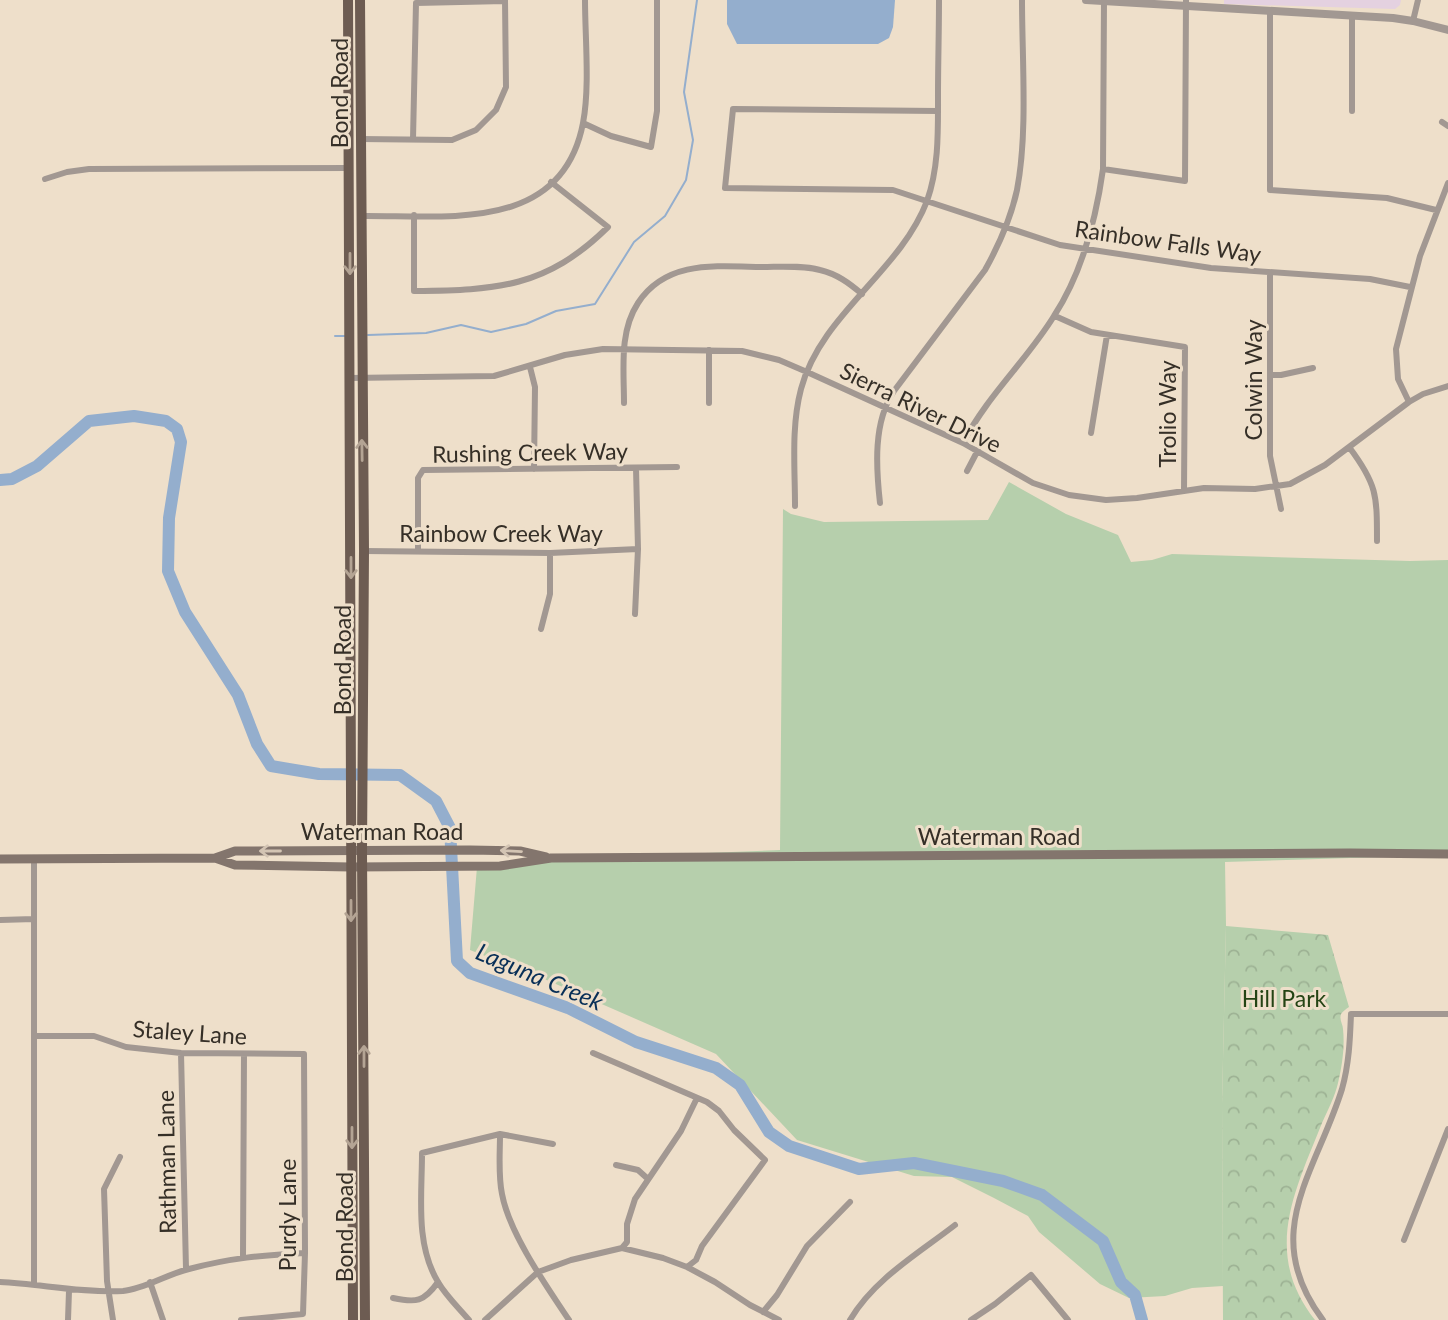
<svg xmlns="http://www.w3.org/2000/svg" width="1448" height="1320" viewBox="0 0 1448 1320" font-family="Lato,sans-serif">
	<style>
		.education { fill: #e4d1e0 }
		.grass { fill: #b6cfac }
		.park { fill: url(#park-crowns) }
		.water { fill: #94aecd }
		.lines { fill: none; stroke-linecap: round; stroke-linejoin: round }
		.stream { stroke: #94aecd; stroke-width: 2 }
		.river { stroke: #94aecd; stroke-width: 12 }
		.minor { stroke: #a29892; stroke-width: 6 }
		.tertiary { stroke: #a29892; stroke-width: 8 }
		.secondary { stroke: #83756d; stroke-width: 9 }
		.primary { stroke: #6d5c52; stroke-width: 10 }
		.oneway { stroke: #b4a494 }
		.oneway2 { stroke: #d3c4b3 }
		.labels { text-anchor: middle; dominant-baseline: central; stroke-width: 6; stroke-linejoin: round; paint-order: stroke }
		.street-label { font-size: 23px; fill: #352f27; stroke: #eedfca }
		.park-label { font-size: 23px; fill: #244414; stroke: #eedfca }
		.water-label { font-size: 24px; font-style: italic; fill: #082f57; stroke: #eedfca }
	</style>
	<defs>
		<pattern id="park-crowns" width="20" height="18" patternUnits="userSpaceOnUse" patternTransform="scale(1.75)"><rect width="20" height="18" fill="#b6cfac"/><path d="M2 6a3 3 0 1 1 6 0M12 15a3 3 0 1 1 6 0" fill="none" stroke="#9db294"/></pattern>
	</defs>
	<rect width="100%" height="100%" fill="#eedfca"/>
	<path class="education" d="M1224,0H1401L1400,5L1395,9L1224,4Z"/>
	<path class="grass" d="M1009,482L1066,514L1118,535L1131,562L1152,560L1172,554L1410,561L1448,560V855L1225,862L1226,926L1222,1104L1223,1286L1192,1288L1165,1296L1129,1298L1100,1284L1039,1232L1028,1216L994,1198L952,1177L914,1176L797,1140L716,1054L549,981L470,950L477,867L577,858L780,850L783,509L791,514L824,522L988,520Z"/>
	<path class="park" d="M1226,926L1328,935L1349,1007C1346,1009 1343,1011 1341,1014C1339,1020 1343,1024 1343,1029C1345,1047 1342,1066 1338,1083C1335,1096 1328,1110 1322,1123C1295,1191 1262,1253 1315,1320H1223L1222,1104Z"/>
	<path class="water" d="M727,0H895L893,27L889,38L878,44H737L727,24Z"/>
	<g class="lines">
		<path class="stream" d="M368,335L426,333L461,325L491,332L526,324L556,311L595,304L634,242L665,216L686,180L693,140L684,92L697,0
			M335,336H345"/>
		<path class="river" d="M0,480L12,479L37,466L89,421L134,416L166,421L177,429L181,442L169,518L168,571L185,612L238,695L257,744L271,766L319,774L400,775L436,801L450,828L457,961L470,973L568,1008L636,1042L716,1068L740,1085L769,1132L789,1146L859,1169L914,1163L1003,1181L1042,1195L1103,1241L1121,1282L1135,1295L1142,1320"/>
		<path class="minor" d="M1270,12V190L1387,198L1436,210
			M1352,16V111
			M1413,21L1418,0
			M938,111L733,109L725,188L893,190L1060,245L1211,268L1370,279L1410,287
			M1442,122L1448,126
			M583,123L611,136L651,147L657,111V0
			M360,139L452,140L476,130L496,110L506,87L505,0
			M413,139L416,3L505,1
			M1103,169L1185,181L1186,0
			M45,179L67,172L89,169L350,168
			M414,215V291C497,290 546,288 608,227L551,182
			M361,216C445,215 562,234 583,123C590,87 585,37 585,0
			M1270,273V456L1281,509
			M1055,316L1091,332L1185,347L1184,491
			M530,367L535,387L534,469
			M1270,375H1281L1313,368
			M350,378L494,376L565,355L603,349L742,351L779,360L807,372L963,443L1033,483L1069,495L1106,500L1137,498L1204,488L1255,489L1290,484L1325,465L1409,402L1423,394L1448,386
			M1409,402L1398,379L1396,349L1420,256L1448,183
			M624,403C624,369 619,332 638,303C666,260 716,266 761,267C780,267 801,265 820,270C837,274 849,283 862,294
			M709,403V350
			M1091,433L1107,335
			M963,443C987,396 1027,360 1054,316C1082,273 1096,219 1103,169L1104,0
			M1349,447C1377,484 1377,495 1377,541
			M967,471L978,450
			M880,503C876,467 873,422 894,391L985,270C999,245 1011,218 1017,190C1028,133 1022,59 1022,0
			M795,506C795,467 791,427 801,389C821,314 900,272 927,201C939,167 938,131 938,96C938,64 939,32 939,0
			M418,550V478L423,470L677,467
			M364,551L550,553L638,549
			M635,614L638,549L636,468
			M541,629L550,594V553
			M34,860V919
			M0,920L34,919V1284
			M34,1036H94L126,1047L181,1053L304,1054L305,1253L303,1314L241,1320
			M181,1053L186,1269
			M593,1053L707,1102L719,1111L734,1130L765,1160L702,1246L696,1260L687,1267
			M500,1134C500,1154 498,1175 502,1194C509,1233 547,1287 569,1320
			M616,1165L638,1170L648,1179
			M1404,1240L1448,1129
			M622,1248L627,1242V1224L635,1199L681,1131L697,1098
			M243,1256L244,1054
			M0,1282C41,1284 81,1293 123,1291C145,1289 167,1274 189,1269C230,1258 263,1255 305,1253
			M150,1282L163,1320
			M393,1298C416,1303 424,1302 438,1282
			M763,1312L777,1295L807,1246L850,1202
			M68,1320L69,1291
			M113,1320L107,1281L104,1189L120,1157
			M469,1320C459,1308 446,1296 438,1282C415,1244 422,1196 422,1153L500,1134L553,1144
			M485,1320L538,1272L571,1260L622,1248L663,1258L687,1267L715,1282L750,1305L779,1320
			M850,1320C874,1279 919,1253 955,1225
			M971,1320L995,1304L1031,1275L1068,1320
			M1323,1320C1258,1234 1316,1173 1342,1089C1349,1064 1350,1040 1351,1014H1448"/>
		<path class="tertiary" d="M1086,0L1393,18L1413,21L1448,30"/>
		<path class="secondary" d="M215,858L235,865L351,867L500,866L551,858L1350,853L1448,854
			M0,859L215,858L235,851L470,850L520,851L546,857"/>
		<path class="primary" d="M348,0L353,1320
			M360,0L364,551L362,852L365,1320"/>
	</g>
	<defs><path id="oneway-shaft" d="M-6 0H5M1.5-3L5.5 0L1.5 3" fill="none" stroke-width="1.6" stroke-linecap="round" stroke-linejoin="round" transform="scale(1.75)"/></defs>
	<g class="oneway">
		<use href="#oneway-shaft" transform="translate(350 264) rotate(90)"/>
		<use href="#oneway-shaft" transform="translate(362 450) rotate(-91)"/>
		<use href="#oneway-shaft" transform="translate(351 568) rotate(90)"/>
		<use href="#oneway-shaft" transform="translate(351 911) rotate(90)"/>
		<use href="#oneway-shaft" transform="translate(364 1056) rotate(-90)"/>
		<use href="#oneway-shaft" transform="translate(352 1138) rotate(90)"/>
	</g>
	<g class="oneway2">
		<use href="#oneway-shaft" transform="translate(270 851) rotate(-180)"/>
		<use href="#oneway-shaft" transform="translate(511 851) rotate(-177)"/>
	</g>
	<g class="labels">
		<g class="street-label">
			<text transform="translate(339 93) rotate(-90)">Bond Road</text>
			<text transform="translate(1168 241) rotate(8)">Rainbow Falls Way</text>
			<text transform="translate(1253 380) rotate(-90)">Colwin Way</text>
			<text transform="translate(921 407) rotate(26)">Sierra River Drive</text>
			<text transform="translate(1167 414) rotate(-90)">Trolio Way</text>
			<text transform="translate(530 452) rotate(-1)">Rushing Creek Way</text>
			<text x="501" y="533">Rainbow Creek Way</text>
			<text transform="translate(342 660) rotate(-90)">Bond Road</text>
			<text x="382" y="831">Waterman Road</text>
			<text x="999" y="836">Waterman Road</text>
			<text transform="translate(190 1032) rotate(4)">Staley Lane</text>
			<text transform="translate(166 1162) rotate(-91)">Rathman Lane</text>
			<text transform="translate(287 1215) rotate(-90)">Purdy Lane</text>
			<text transform="translate(344 1227) rotate(-90)">Bond Road</text>
		</g>
		<g class="park-label">
			<text x="1284" y="998">Hill Park</text>
		</g>
		<g class="water-label">
			<text transform="translate(540 976) rotate(23)">Laguna Creek</text>
		</g>
	</g>
</svg>
